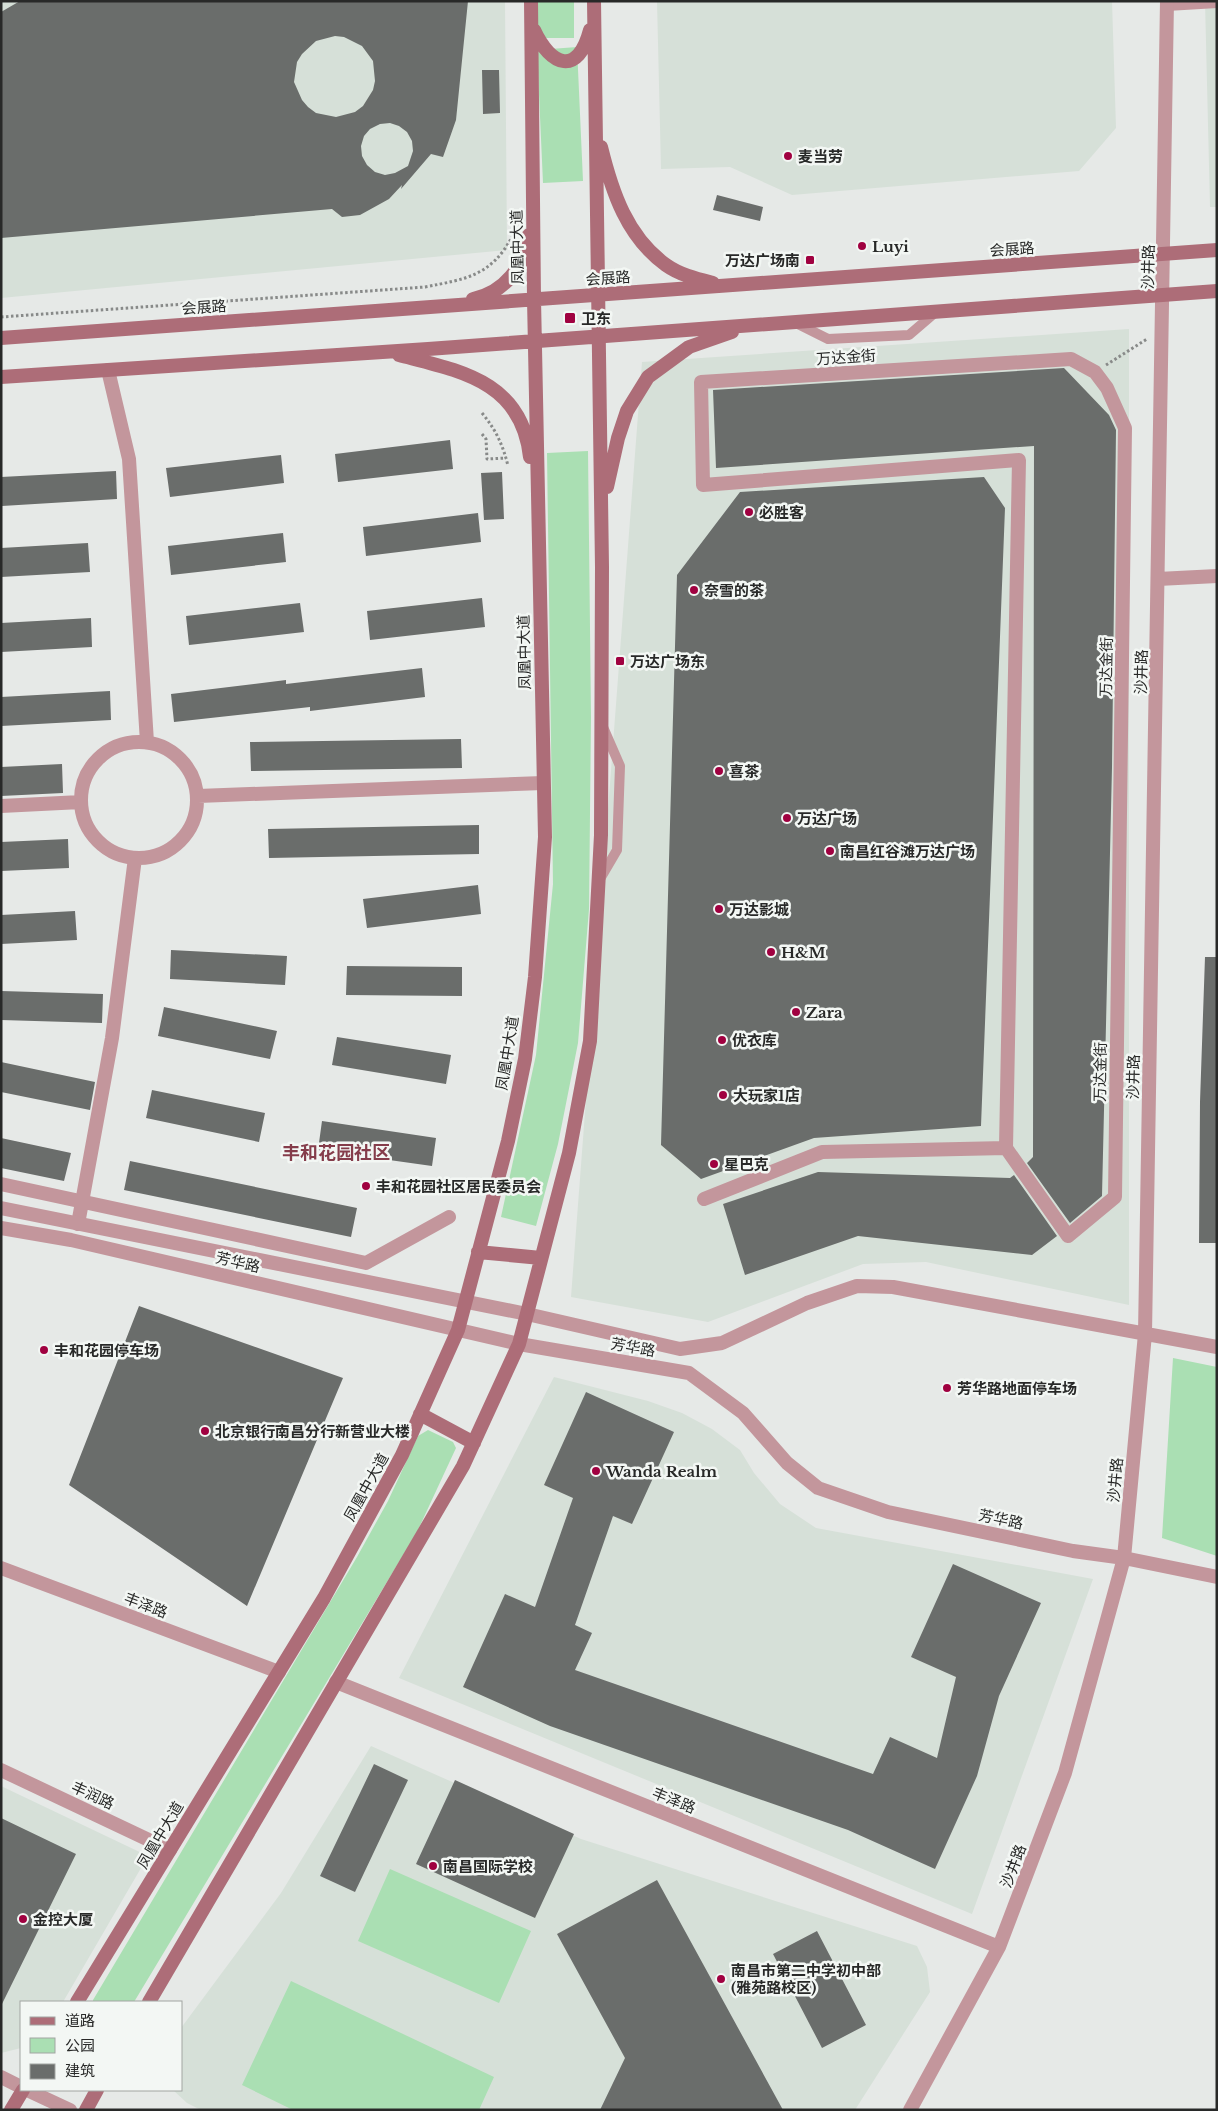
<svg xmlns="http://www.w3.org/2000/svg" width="1218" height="2111" viewBox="0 0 1218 2111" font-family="'Libre Baskerville','Noto Sans SC',serif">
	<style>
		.built { fill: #d6e0d8 }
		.green { fill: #aadfb3 }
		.building { fill: #6a6d6b; fill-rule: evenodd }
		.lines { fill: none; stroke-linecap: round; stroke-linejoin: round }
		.path { stroke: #888a89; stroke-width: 3; stroke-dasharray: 2.5 2.5; stroke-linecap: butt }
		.service { stroke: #c3969c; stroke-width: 10 }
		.pedestrian { stroke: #c3969c; stroke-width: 14 }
		.minor { stroke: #c3969c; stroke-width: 14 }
		.tertiary { stroke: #c3969c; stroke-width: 14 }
		.secondary { stroke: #ad6d78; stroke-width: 14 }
		.poi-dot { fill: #a00140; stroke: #f3f7f4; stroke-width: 2 }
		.labels { text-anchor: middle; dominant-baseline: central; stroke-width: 5; stroke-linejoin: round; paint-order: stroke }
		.poi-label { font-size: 15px; font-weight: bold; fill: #282928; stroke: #f3f7f4; text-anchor: start }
		.street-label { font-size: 15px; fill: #282928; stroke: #f3f7f4 }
		.quarter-label { font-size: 18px; font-weight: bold; fill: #853d4b; stroke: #f3f7f4 }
	</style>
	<rect width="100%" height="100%" fill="#e6e9e7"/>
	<path class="built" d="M1,1H505L507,250L1,298Z
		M657,1H1112L1116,128L1079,171L792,195L730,167L661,169Z
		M1205,1H1217V207H1210Z
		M1129,329V1305L926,1262L863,1264L708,1322L571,1297L642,362Z
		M554,1377L648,1401L682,1413L712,1429L740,1450L754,1473L780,1504L816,1528L1093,1579L972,1914L399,1678Z
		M371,1746L581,1839L917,1946L927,1967L930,1992L855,2110H201L187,2103L173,2090H181V2028L281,1893Z
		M1,1786L148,1856L63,2002H21V2048L1,2053Z"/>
	<path class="green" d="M538,1H574V38H538Z
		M577,47L583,181L543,183L537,50Z
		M588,451L591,717L589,909L578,1043L558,1144L536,1226L501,1217L536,1055L553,884L547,453Z
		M1173,1358L1217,1367V1556L1162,1538Z
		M428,1430L453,1442L456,1448L417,1532L134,2002H93V2000L357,1557L388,1501L418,1436Z
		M390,1869L531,1931L499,2003L358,1941Z
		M291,1981L494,2077L479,2110H293L242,2085Z"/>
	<path class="building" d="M20,1H468L456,120L443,157L431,154L401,189L402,185L389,199L360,215L342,217L332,209L1,238V12ZM335,36L344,37L362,46L373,61L375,81L373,90L363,106L355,112L336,117L316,113L308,107L302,100L294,82L297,62L302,54L316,41ZM390,123L399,126L407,132L412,141L413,151L408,166L395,173L385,175L375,172L367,165L362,156L361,146L364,136L370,129L380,124Z
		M482,70H499L500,113L483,114Z
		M717,195L763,207L760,221L713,210Z
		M1064,368L1109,415L1116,430L1112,767L1102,1196L1070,1223L1027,1163L1033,1157L1034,446L716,468L713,390Z
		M450,440L453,469L338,482L335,454Z
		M281,455L284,483L170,497L166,468Z
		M116,471L117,499L2,506L1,477Z
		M502,472L504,519L484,520L481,473Z
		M984,477L1005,508L981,1126L814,1138L701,1179L661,1145L677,575L740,492Z
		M478,513L481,542L366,556L363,527Z
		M283,533L286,562L171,575L168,546Z
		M88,543L90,572L1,577V548Z
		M482,598L485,627L370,640L367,611Z
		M300,603L304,632L189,645L186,616Z
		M91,618L92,647L1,652V623Z
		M422,668L425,697L310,711V707L174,722L171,694L286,680V684Z
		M110,691L111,720L1,726V697Z
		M461,739L462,768L251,771L250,742Z
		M62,764L63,793L1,796V767Z
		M479,825V854L269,858L268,829Z
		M68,839L69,868L1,871V842Z
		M478,885L481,914L367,928L363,899Z
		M75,911L77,940L1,944V915Z
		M171,950L287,956L285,985L170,979Z
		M1205,957H1217V1243H1199L1200,1102Z
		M347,966L462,967V996L346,995Z
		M1,991L103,994L102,1023L1,1020Z
		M164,1007L277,1031L270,1059L158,1036Z
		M337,1037L451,1055L446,1084L332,1065Z
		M1,1062L95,1082L90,1110L1,1092Z
		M152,1090L265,1113L259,1142L146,1118Z
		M322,1121L436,1138L432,1166L318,1150Z
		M1,1138L71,1153L64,1181L1,1168Z
		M130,1161L357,1208L351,1237L124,1190Z
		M818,1172L1010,1178L1014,1175L1057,1236L1032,1255L858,1236L745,1275L723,1204Z
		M139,1306L343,1378L247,1606L69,1485Z
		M586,1392L674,1432L632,1524L613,1516L575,1625L592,1633L575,1670L873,1774L890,1737L937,1758L956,1677L911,1657L953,1564L1041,1603L999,1696L977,1776L935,1869L848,1830L550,1726L463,1687L505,1594L535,1607L573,1498L544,1485Z
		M374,1764L408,1780L355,1892L320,1876Z
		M455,1780L574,1834L535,1918L416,1864Z
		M1,1818L76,1854L1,2006Z
		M657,1880L783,2110H600L625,2058L557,1934Z
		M817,1931L866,2025L822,2048L773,1954Z"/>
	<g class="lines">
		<path class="path" d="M1,317L425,287C466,279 491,276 512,237
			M1106,365L1147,339
			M482,413C496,430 503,445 508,466
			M482,434L486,439L487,459L506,458"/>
		<path class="service" d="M794,322L828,339L909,335L937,311
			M600,879L617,850L620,766L603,727"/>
		<path class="pedestrian" d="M704,1199L822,1152L1006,1148L1019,460L703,485L701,382L1071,359L1095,372L1107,388L1125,428L1115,1197L1068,1236L1006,1148"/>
		<path class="minor" d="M1167,4L1217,1
			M108,370L129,459L147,742
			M81 800a58 58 0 1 1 116 0a58 58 0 1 1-116 0Z
			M198,796L543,783
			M1,806L81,802
			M1,1184L366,1263L449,1217
			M78,1224L112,1038L135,858"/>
		<path class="tertiary" d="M1158,579L1217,576
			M1,1208L527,1314L680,1349L722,1343L807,1303L857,1286L893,1287L1217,1347
			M1,1228L71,1240L519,1344L689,1373L743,1413L787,1463L818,1488L888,1512L1073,1551L1124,1558L1217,1577
			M1,1568L279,1672
			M336,1682L999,1947
			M1,1770L170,1850
			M1,2077L21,2087
			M27,2090L70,2110
			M910,2110L999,1947L1065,1773L1124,1558L1145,1334L1167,1"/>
		<path class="secondary" d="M534,30C551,67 578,76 590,30
			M601,147C612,192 627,237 666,265C680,275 697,279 713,283
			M473,299C504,293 525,266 529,235
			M1,338L1217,250
			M399,355C460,371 522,381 530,457
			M1,377L428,349L1217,291
			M607,487L618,438L627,411L648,377L689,347L732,332
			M478,1252L541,1258
			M420,1414L474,1443
			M77,2002L324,1598L402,1455L458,1330L508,1141L525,1059L535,977L545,837L534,299L531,1
			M149,2002L463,1466L519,1344L569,1153L590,1041L601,835L602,567L594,1
			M11,2110L23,2090
			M86,2110L97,2090"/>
	</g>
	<g class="poi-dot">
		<circle cx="788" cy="156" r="5"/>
		<circle cx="862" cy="246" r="5"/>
		<rect x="805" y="255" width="10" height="10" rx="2.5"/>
		<rect x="564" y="312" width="12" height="12" rx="2.5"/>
		<circle cx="749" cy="512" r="5"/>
		<circle cx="694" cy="590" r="5"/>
		<rect x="615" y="656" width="10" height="10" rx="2.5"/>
		<circle cx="719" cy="771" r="5"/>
		<circle cx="787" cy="818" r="5"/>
		<circle cx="830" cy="851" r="5"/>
		<circle cx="719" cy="909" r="5"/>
		<circle cx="771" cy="952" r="5"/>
		<circle cx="796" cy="1012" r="5"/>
		<circle cx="722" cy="1040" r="5"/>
		<circle cx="723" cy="1095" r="5"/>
		<circle cx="714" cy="1164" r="5"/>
		<circle cx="366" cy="1186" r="5"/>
		<circle cx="44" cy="1350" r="5"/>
		<circle cx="947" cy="1388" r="5"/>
		<circle cx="205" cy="1431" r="5"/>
		<circle cx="596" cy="1471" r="5"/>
		<circle cx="433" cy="1866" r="5"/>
		<circle cx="23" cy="1919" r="5"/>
		<circle cx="721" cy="1979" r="5"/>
	</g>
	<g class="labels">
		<g class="poi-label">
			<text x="798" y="156">麦当劳</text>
			<text x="872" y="246">Luyi</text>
			<text x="800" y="260" text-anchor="end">万达广场南</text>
			<text x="581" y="318">卫东</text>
			<text x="759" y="512">必胜客</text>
			<text x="704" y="590">奈雪的茶</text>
			<text x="630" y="661">万达广场东</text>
			<text x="729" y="771">喜茶</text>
			<text x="797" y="818">万达广场</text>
			<text x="840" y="851">南昌红谷滩万达广场</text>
			<text x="729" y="909">万达影城</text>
			<text x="781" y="952">H&amp;M</text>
			<text x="806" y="1012">Zara</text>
			<text x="732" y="1040">优衣库</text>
			<text x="733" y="1095">大玩家1店</text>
			<text x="724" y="1164">星巴克</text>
			<text x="376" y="1186">丰和花园社区居民委员会</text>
			<text x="54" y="1350">丰和花园停车场</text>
			<text x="957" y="1388">芳华路地面停车场</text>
			<text x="215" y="1431">北京银行南昌分行新营业大楼</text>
			<text x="606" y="1471">Wanda Realm</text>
			<text x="443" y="1866">南昌国际学校</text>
			<text x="33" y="1919">金控大厦</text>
			<text x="731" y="1970">南昌市第二中学初中部<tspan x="731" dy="17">(雅苑路校区)</tspan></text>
		</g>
		<g class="street-label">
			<text transform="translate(517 247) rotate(-91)">凤凰中大道</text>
			<text transform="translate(1012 249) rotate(-4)">会展路</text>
			<text transform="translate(1148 267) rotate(-89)">沙井路</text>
			<text transform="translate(608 278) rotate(-4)">会展路</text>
			<text transform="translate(204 307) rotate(-4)">会展路</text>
			<text transform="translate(846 357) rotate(-4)">万达金街</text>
			<text transform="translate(524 652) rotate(-91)">凤凰中大道</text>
			<text transform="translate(1106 667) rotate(-89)">万达金街</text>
			<text transform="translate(1141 672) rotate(-89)">沙井路</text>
			<text transform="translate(507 1053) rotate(-81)">凤凰中大道</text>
			<text transform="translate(1100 1072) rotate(-89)">万达金街</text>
			<text transform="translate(1133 1077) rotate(-89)">沙井路</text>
			<text transform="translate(238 1262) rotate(13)">芳华路</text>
			<text transform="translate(633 1347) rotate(10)">芳华路</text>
			<text transform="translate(1115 1480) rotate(-85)">沙井路</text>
			<text transform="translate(366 1487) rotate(-61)">凤凰中大道</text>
			<text transform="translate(1001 1519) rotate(12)">芳华路</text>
			<text transform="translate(146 1605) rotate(21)">丰泽路</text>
			<text transform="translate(93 1795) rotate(25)">丰润路</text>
			<text transform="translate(674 1800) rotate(22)">丰泽路</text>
			<text transform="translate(160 1835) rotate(-59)">凤凰中大道</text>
			<text transform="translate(1013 1866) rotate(-69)">沙井路</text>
		</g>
		<g class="quarter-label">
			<text x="336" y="1153">丰和花园社区</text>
		</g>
	</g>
	<rect width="1218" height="2111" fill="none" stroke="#282928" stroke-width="5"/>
	<rect x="20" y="2001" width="162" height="90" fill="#f3f7f4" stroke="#a2a5a2"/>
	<rect x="30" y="2017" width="25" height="8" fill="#ad6d78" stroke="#a2a5a2"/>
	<text x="65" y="2026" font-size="15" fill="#282928">道路</text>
	<rect x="30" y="2038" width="25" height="15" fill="#aadfb3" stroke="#a2a5a2"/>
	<text x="65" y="2051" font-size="15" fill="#282928">公园</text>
	<rect x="30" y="2064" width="25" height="15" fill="#6a6d6b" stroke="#a2a5a2"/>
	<text x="65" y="2076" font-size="15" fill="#282928">建筑</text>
</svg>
